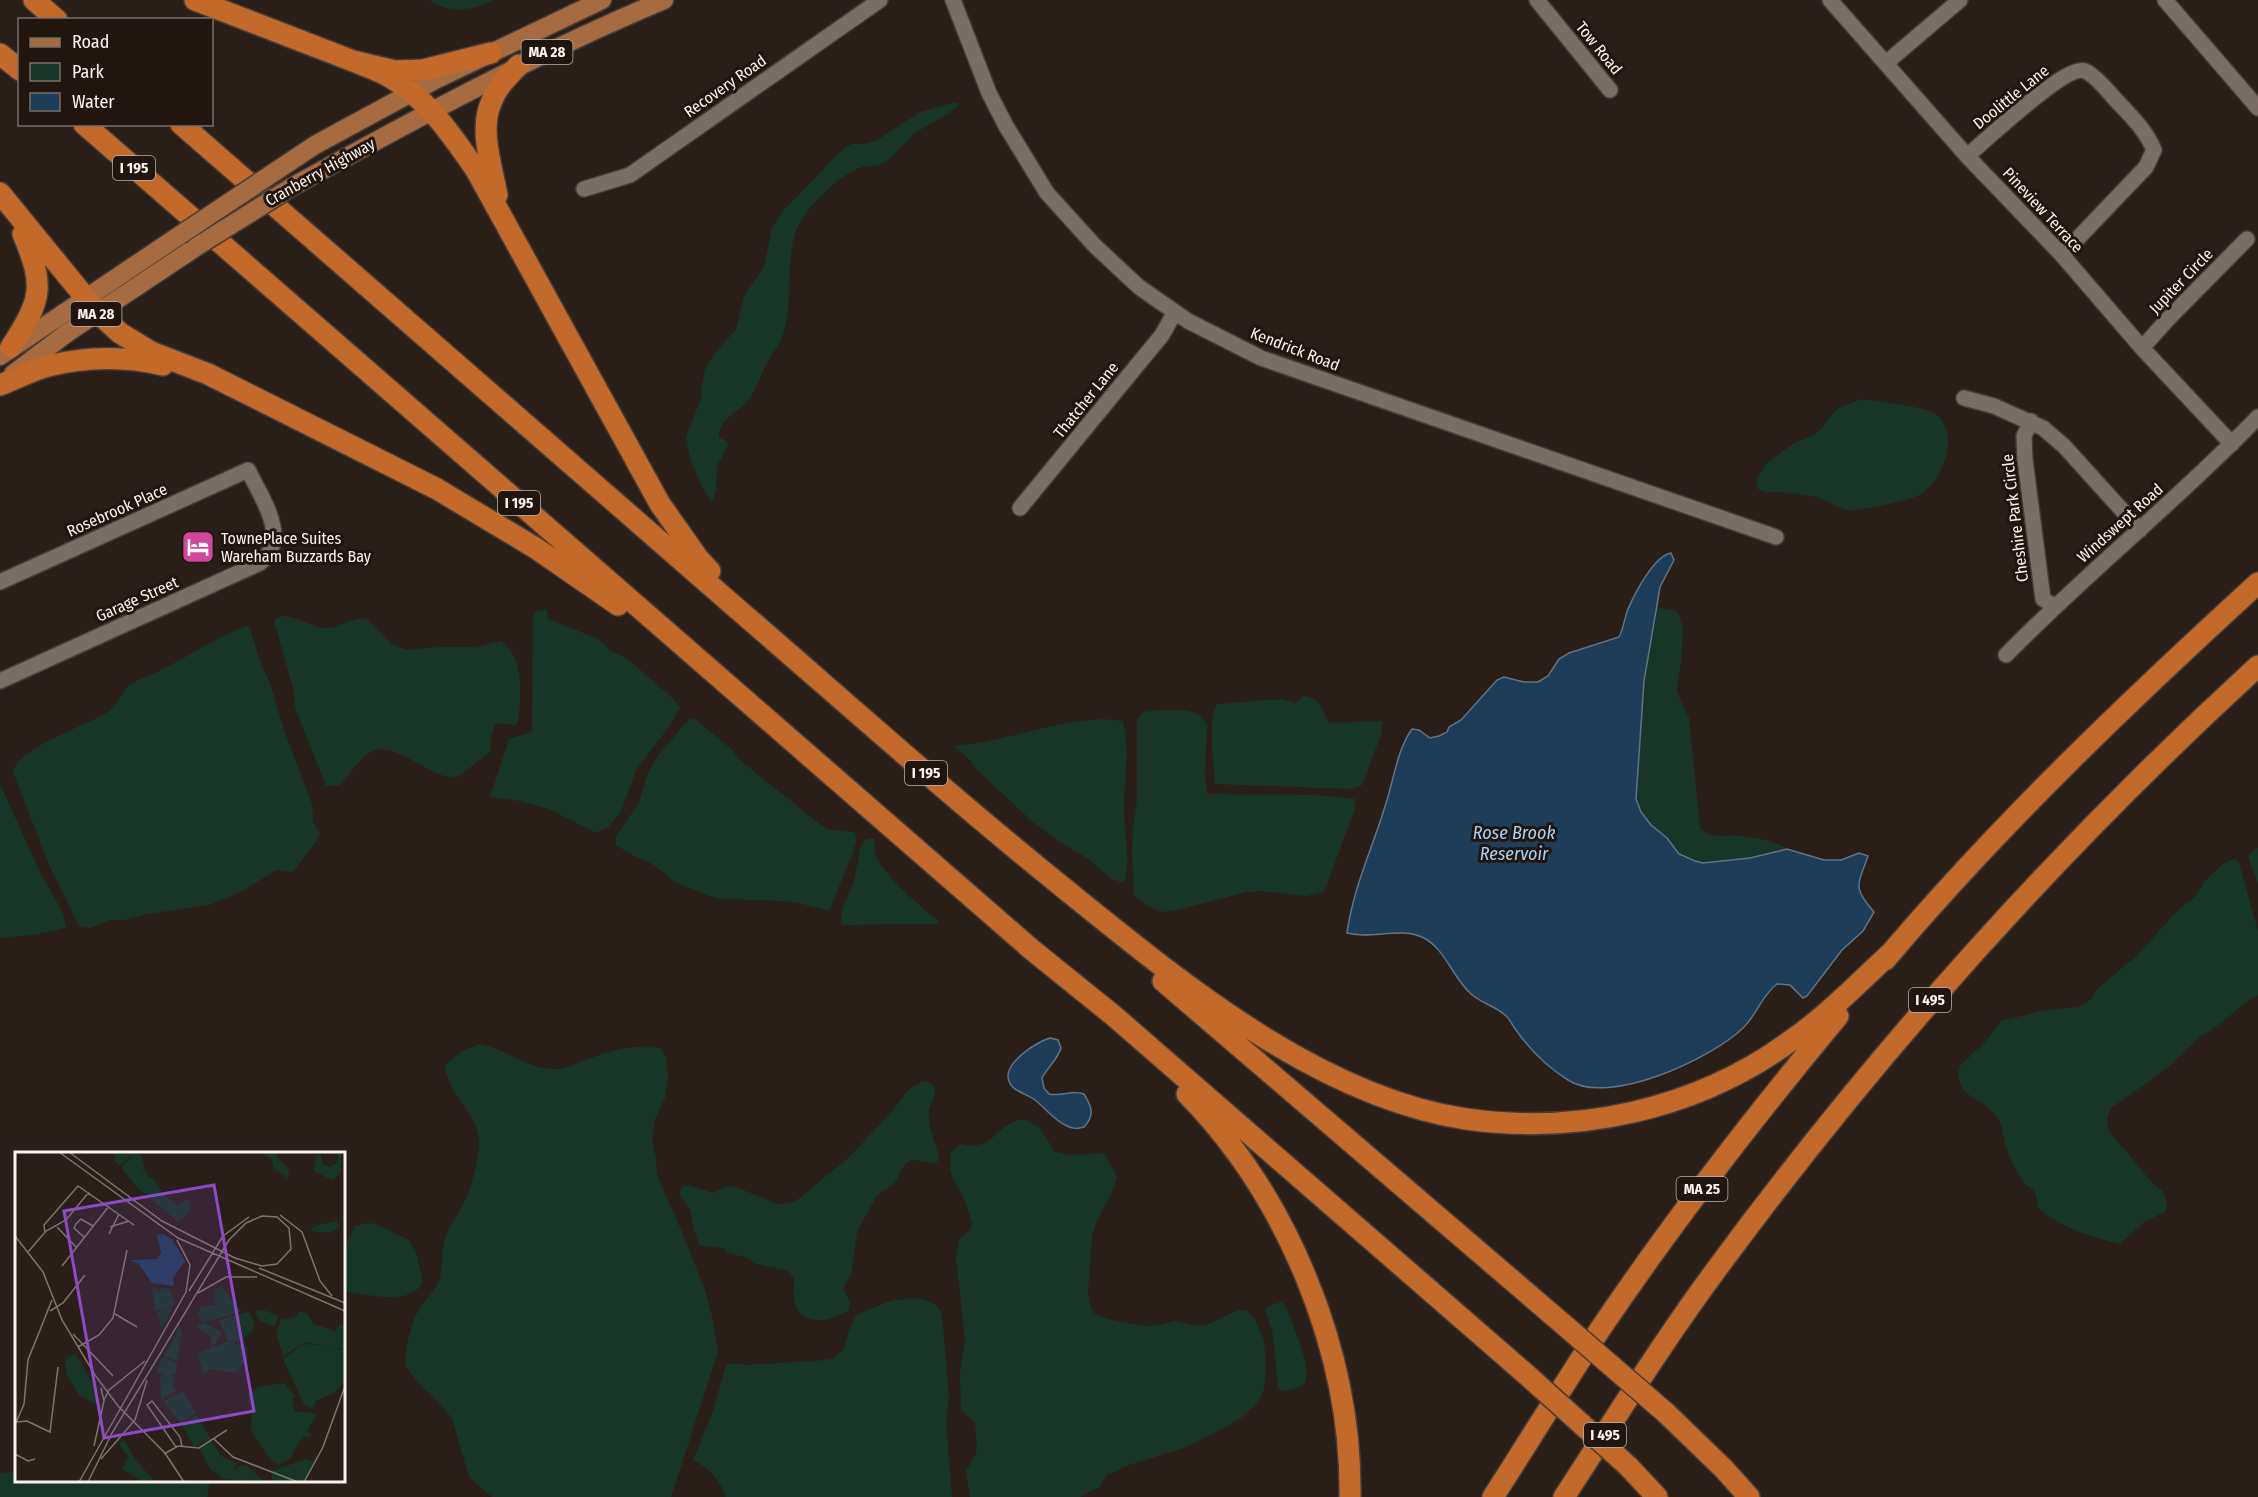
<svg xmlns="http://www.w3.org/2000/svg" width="2258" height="1497" viewBox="0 0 2258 1497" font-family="'Fira Sans Condensed',sans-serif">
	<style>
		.green { fill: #183627 }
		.water { fill: #1e3d59; stroke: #607486; stroke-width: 1.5 }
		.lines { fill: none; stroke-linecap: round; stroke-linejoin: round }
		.minor-casing { stroke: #453c37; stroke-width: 18 }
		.major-casing { stroke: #453c37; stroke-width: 21 }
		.highway-casing { stroke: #453c37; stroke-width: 24 }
		.minor { stroke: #7a6d65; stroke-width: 15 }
		.major { stroke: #a66b41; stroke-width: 18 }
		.highway { stroke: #c36929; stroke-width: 21 }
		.major-bridge-casing { stroke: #453c37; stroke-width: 21; stroke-linecap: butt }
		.highway-bridge-casing { stroke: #453c37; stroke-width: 24; stroke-linecap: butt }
		.major-bridge { stroke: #a66b41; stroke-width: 18 }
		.highway-bridge { stroke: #c36929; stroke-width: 21 }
		.labels { text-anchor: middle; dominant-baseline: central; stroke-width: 6; stroke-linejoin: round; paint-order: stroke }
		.shield { fill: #20160f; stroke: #b9b1ab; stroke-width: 1.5 }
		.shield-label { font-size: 15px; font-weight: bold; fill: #fbf3ee }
		.street-label { font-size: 16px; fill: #fbf3ee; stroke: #20160f }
		.poi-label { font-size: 16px; fill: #fbf3ee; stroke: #20160f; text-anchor: start }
		.water-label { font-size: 18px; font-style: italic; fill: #a7d2fa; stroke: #20160f }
		.inset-road { fill: none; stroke: #7d746e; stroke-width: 1.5 }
		.view { fill: #8e4ac6; fill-opacity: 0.15; stroke: #8e4ac6; stroke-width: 3 }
		.inset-edge { fill: none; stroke: #fbf3ee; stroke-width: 3 }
	</style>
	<rect width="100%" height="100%" fill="#291f18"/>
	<path class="green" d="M429,0H495C472,10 451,15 429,0Z
		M952,103H957L958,106C943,119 930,123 915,133C904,142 895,157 882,164C875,167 867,165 859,168C837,177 804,209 796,231C784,265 795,314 779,344C776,350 770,356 767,363C760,376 756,392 746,403C736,413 717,422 719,437L726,441L728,445L717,466L716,491L712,502L702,487L690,459L686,437L702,396L701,388L706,366L719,348L736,330L744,296L764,267L772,228L784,210L843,149L852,144H863L876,141L920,112Z
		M1862,399C1878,402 1928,406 1938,416C1960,437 1942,482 1919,495C1911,500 1863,510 1853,510C1840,511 1832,502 1819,498C1803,494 1782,492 1765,492L1758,489L1756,484L1759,474L1767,463L1794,443L1808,438L1819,431L1838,408Z
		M1656,608L1675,610L1679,615L1683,629L1681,663L1677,688L1680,700L1689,718L1700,828C1710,840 1728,834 1741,836C1756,838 1774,840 1787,849L1750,858L1703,863L1695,861L1679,854L1667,838L1651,825L1641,812L1636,799L1639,728L1644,681Z
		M547,609L548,619L598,639L611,651L628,659L671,697L680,707L671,724L636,770L621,812L608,827L596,833L549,809L520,801L490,797L509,739L532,732L533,616L536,611Z
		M281,616C297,616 310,627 326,628C341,629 351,616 367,619L391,644L407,650L437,647H476L501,641C525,657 521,697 518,722L514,725L504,723L495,724L491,738L490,752L458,777C431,782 396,737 369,753C358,760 349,776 340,785L326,786L295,708L294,693L278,634L274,624L275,620Z
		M246,626H249L261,664L270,683L284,730L312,804L313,822L320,833L317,841L295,869L291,872L276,870L239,893L209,905L147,914L124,920H110L90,928L79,926L50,867L13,772C17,748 88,725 108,712C118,705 120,695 127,687C132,681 145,678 152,675C184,659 213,639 246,626Z
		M1303,696C1319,696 1323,711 1329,723L1382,721L1381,735L1362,785L1352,789L1215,784C1214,765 1207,719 1217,704L1282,699L1296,703Z
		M1158,710C1175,710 1201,706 1207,726L1205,772L1207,794L1315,795L1355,799V809L1324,892L1306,896L1260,891L1246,892L1178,910L1162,912L1155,910L1134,896L1132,854L1133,827L1137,801V720L1144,712Z
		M690,718L695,719L730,748L741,761L821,825L827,829L854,832L857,837L853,853L829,911L795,902L716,898L676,883L652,864L632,855L616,845V836L639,803L648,772L659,754Z
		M1103,719L1123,721C1130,750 1124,780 1124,809C1124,832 1131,861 1124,883L1112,879L1087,858L1057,840L1034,823L977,770L970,760L954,746C1004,742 1052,721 1103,719Z
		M0,784L39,870L63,913L66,928L33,935L0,938Z
		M868,839H874C875,844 874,849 875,853C879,871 922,909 937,919L939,923L937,924L841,925L842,909L854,882L860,849L864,841Z
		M2258,848V883L2249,859V853Z
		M2235,859L2239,863L2258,931V995C2237,1006 2223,1025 2202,1035L2166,1069L2110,1109L2107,1121L2109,1131L2154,1185L2163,1191L2167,1202L2166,1211L2144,1222L2120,1244C2091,1237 2062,1228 2039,1209C2037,1204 2037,1196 2034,1191C2031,1187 2027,1187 2024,1182C2016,1172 2011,1161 2007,1149C2002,1137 2004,1124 1995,1114C1983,1099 1951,1095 1960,1066L1984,1043L2001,1021L2041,1011L2078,1007L2091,999L2098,988L2138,955L2177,911L2195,897L2205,881L2215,871L2224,863Z
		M480,1044C507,1049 528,1071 558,1069C569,1068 578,1062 588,1059C613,1050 633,1044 660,1048L666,1058L668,1076L665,1098L655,1119L652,1138L656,1158L657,1175L682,1232L705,1290L713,1320L718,1352L671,1497H492L469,1477L452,1418L436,1400L418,1383L405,1365C405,1348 411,1322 420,1308C427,1297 437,1290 440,1277C444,1262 440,1248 447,1233C451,1223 458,1215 463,1205C471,1189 477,1166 479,1148C483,1115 447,1097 445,1065L462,1051Z
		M923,1081C927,1082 932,1082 934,1087C938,1094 930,1103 929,1110C927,1125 936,1143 939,1158L937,1162C928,1164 922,1160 913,1160C904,1160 900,1175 895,1182C890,1189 881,1190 876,1197L857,1232L851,1274L843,1289L850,1301L849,1310C834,1321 801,1328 795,1303C793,1296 794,1286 794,1279L786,1270L756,1264L745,1257L728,1253L723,1248L700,1246L695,1233L690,1210L679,1193L682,1187L688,1185L713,1193L728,1186L736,1187L777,1204L795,1202L848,1158L891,1113L909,1089Z
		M1018,1120H1026L1040,1128L1055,1152L1070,1155L1104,1153L1117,1176L1114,1188L1096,1223L1092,1236L1088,1293L1090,1305L1094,1313L1107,1319L1145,1326L1160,1325L1175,1321L1195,1326L1207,1325L1238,1310L1247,1311L1254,1317L1264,1340L1266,1368L1264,1389L1259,1401L1241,1418L1222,1429L1184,1448L1129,1465L1107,1475L1099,1487L1080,1497H970L966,1471L975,1456L977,1448L975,1422L961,1411L960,1373L965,1340L956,1258L959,1240L971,1228L972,1223L965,1201L952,1176L950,1168L951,1152L960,1144C992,1152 993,1129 1018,1120Z
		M367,1223L376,1224L409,1240L417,1256L423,1283C407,1307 369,1294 344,1291V1249L355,1226Z
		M918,1298C929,1301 937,1303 942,1314L949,1398L946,1422L952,1497H726C719,1479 711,1469 693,1460L713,1411L726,1365L733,1363L745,1365L816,1361L833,1358L843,1350L853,1320L858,1314L893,1300Z
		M1281,1302L1285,1305C1291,1322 1314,1369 1304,1385L1287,1391L1278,1389L1273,1335L1265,1309L1269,1306Z
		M16,1471V1480L210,1481L207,1497H0V1473Z"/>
	<path class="water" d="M1671,553L1674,560L1660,587L1644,681L1636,799L1641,812L1651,825L1667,838L1679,854L1695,861L1703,863L1750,858L1787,849L1824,860H1841L1859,853L1868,856C1858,885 1852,887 1874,912L1863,931L1842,950L1807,996L1803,998L1790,985L1777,984C1762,995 1757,1014 1744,1027C1713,1058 1609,1107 1568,1080C1547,1067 1530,1050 1516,1030C1512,1025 1510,1019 1505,1015C1495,1006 1481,1003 1471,994C1453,978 1445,949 1424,938C1400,926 1372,940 1347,933C1353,888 1373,847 1386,803C1394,779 1397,750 1412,729L1419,730L1430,738L1439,736L1447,732L1449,727L1461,720L1497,680L1504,677L1524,682H1538L1548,676L1559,659L1569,653L1619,637C1624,628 1624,619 1628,609C1635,593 1654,556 1671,553Z
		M1050,1038L1058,1040L1061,1048C1058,1059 1047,1068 1042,1078L1044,1088L1049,1094C1063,1097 1071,1089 1084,1094C1092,1107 1095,1115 1084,1127C1077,1129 1074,1129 1067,1126C1055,1121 1045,1108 1035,1100C1027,1094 1012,1091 1009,1081C1002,1064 1036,1042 1050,1038Z"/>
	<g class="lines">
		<g class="minor-casing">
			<path id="minor" d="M953,0L989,93L1006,126L1047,193L1095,246L1139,287L1188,321L1261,358L1776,537
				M1537,0L1610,90
				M1830,0L1967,156L2062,255L2142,348L2232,444
				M2165,0L2258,108
				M1886,63L1960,0
				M1967,156C1985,141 2066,64 2085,71C2093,74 2109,92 2115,99C2130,115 2146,130 2154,150L2146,167L2062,255
				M584,189L630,175L880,0
				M2142,348L2168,319L2247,239
				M1964,398L1994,406L2043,428L2064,446L2140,530
				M2031,421L2024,436L2025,460L2043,599L2054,606
				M1020,508L1162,335L1175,312
				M0,582L248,470C262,499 291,538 260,563L0,681
				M2006,655C2087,572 2178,500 2258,417"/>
		</g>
		<g class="major-casing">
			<path id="major" d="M273,173L315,145L433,81L602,0
				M290,188C413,120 535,54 664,0
				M0,356L180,235
				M13,374L67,333L196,247"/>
		</g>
		<g class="highway-casing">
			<path id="highway" d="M34,0L57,20
				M195,0L353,61L395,71L423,70L491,53
				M0,54L20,70
				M353,61C365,66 377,70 388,76C427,98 451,134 476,170L660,504L698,558L710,571
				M84,124L1031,949L1114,1016L1527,1375
				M181,124C365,285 550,445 734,606C844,701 952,798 1065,889C1179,981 1318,1097 1466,1119C1579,1135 1697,1109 1789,1042C1827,1016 1859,982 1893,951
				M0,193L98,313L120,333L151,352L208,374L437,489L537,549L618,605
				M497,195C492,167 479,130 491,103C496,88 508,76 519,65
				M11,347C42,299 45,287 23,234
				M0,385C16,379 32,370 48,366C85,357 125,356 163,365
				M1885,960C1999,825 2128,702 2258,583
				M1163,981L1563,1324
				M1187,1094C1288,1197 1352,1353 1350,1497
				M1666,1413L1724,1469L1749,1497
				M1628,1466L1657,1497
				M1493,1497C1529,1441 1564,1384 1601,1328C1674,1220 1755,1116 1838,1016
				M1564,1497C1613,1422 1660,1346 1713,1274C1876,1052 2055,852 2258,666"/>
		</g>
		<use href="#minor" class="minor"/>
		<use href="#major" class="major"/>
		<use href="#highway" class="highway"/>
		<g class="major-bridge-casing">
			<path id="major-bridge" d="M180,235L273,173
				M196,247L290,188"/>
		</g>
		<g class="highway-bridge-casing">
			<path id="highway-bridge" d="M1563,1324L1666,1413
				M1527,1375L1628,1466"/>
		</g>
		<use href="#major-bridge" class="major-bridge"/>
		<use href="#highway-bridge" class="highway-bridge"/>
	</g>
	<defs>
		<g id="hotel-square" transform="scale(1.725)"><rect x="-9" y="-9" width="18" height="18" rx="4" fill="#d1479c" stroke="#20160f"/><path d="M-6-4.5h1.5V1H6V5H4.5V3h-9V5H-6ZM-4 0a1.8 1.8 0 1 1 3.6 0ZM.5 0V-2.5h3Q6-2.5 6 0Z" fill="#fff"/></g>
	</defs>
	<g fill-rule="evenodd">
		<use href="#hotel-square" x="198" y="547"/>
	</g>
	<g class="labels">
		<g class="shield">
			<rect x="521.5" y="40" width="51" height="24" rx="4.5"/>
			<rect x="113" y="156" width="42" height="24" rx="4.5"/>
			<rect x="70.5" y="302" width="51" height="24" rx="4.5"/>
			<rect x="498" y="491" width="42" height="24" rx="4.5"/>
			<rect x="905" y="761" width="42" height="24" rx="4.5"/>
			<rect x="1909" y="988" width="42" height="24" rx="4.5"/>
			<rect x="1676.5" y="1177" width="51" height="24" rx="4.5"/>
			<rect x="1584" y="1423" width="42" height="24" rx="4.5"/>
		</g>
		<g class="shield-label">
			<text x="547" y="52">MA 28</text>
			<text x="134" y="168">I 195</text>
			<text x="96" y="314">MA 28</text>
			<text x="519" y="503">I 195</text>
			<text x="926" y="773">I 195</text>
			<text x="1930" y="1000">I 495</text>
			<text x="1702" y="1189">MA 25</text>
			<text x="1605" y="1435">I 495</text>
		</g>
		<g class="street-label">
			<text transform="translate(1599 48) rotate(51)">Tow Road</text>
			<text transform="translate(725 86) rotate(-35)">Recovery Road</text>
			<text transform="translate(2011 97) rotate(-39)">Doolittle Lane</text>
			<text transform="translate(320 172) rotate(-29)">Cranberry Highway</text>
			<text transform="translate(2043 210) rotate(47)">Pineview Terrace</text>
			<text transform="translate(2181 281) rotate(-46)">Jupiter Circle</text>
			<text transform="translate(1295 349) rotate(21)">Kendrick Road</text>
			<text transform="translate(1086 400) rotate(-51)">Thatcher Lane</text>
			<text transform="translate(117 510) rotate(-24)">Rosebrook Place</text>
			<text transform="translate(2015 518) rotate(-97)">Cheshire Park Circle</text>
			<text transform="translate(2120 523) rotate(-42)">Windswept Road</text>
			<text transform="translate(137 599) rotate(-24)">Garage Street</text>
		</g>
		<g class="poi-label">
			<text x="221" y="538">TownePlace Suites<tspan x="221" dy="18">Wareham Buzzards Bay</tspan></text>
		</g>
		<g class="water-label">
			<text x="1514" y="833">Rose Brook<tspan x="1514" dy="21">Reservoir</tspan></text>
		</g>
	</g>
	<g transform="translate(15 1152)">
		<rect width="330" height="330" fill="#291f18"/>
		<path d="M100,0H121L126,3L130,16L125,20L132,18V25L139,27L146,39L135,45L123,37L106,15L119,2L105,13L99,9ZM246,0H262L264,8L274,17L272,29L268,22L259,18L257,8ZM323,0L327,1L326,20L317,28L299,19L301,4L306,2L308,12L314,15L322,11ZM148,41L163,54L171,47L176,51L174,60L163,70L136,47ZM321,69L325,75L315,81L295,79L299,74ZM137,134L145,140L146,136L155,137L160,151L147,177L142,160L152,158H140ZM206,134L227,160L188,170L183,164L185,155L201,153L199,138ZM248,158L264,164L259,175L244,168L240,159ZM285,159L293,162L298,172L320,179L325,172L330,175V197L312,195L330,198V229L320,240L301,249L297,257L289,252L268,207L289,192L312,194L290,190L268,204L261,181L266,167L278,166ZM233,160L240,170L237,179L223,190L213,189L204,168ZM189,171L207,180L197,197L196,185L181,174ZM165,175L167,185H160L166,187L162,209L149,204ZM212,190L232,194L233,207L219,221L196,217L188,222L183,201ZM60,201L82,239L80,252L65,244L51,222L50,207ZM148,205L162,211L160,223L141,221ZM152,221L159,226L158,235L162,239L146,247L145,224ZM269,231L281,246H277L279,259L300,261L301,264L292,278L297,284L287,285L274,308L263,313L254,306L236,278L237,260L232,242L243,235ZM168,239L181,261L166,271L148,250ZM181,263L196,287L179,295L167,273ZM106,289H110L119,306L140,330H128L108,317L113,304L105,294ZM196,289L206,304L222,312L217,322L223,314L232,313L249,330L208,327L195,317L184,295ZM291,307L299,310L288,330H257V319Z" fill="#183627"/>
		<path d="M148,82L157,87L170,109L158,126L159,134L137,131L124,112L115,108L142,107L146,101L142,83Z" fill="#1e3d59"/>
		<path class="inset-road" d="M44,0L163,86L330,159M54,0L147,69L222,107M265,63L287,80L305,129L317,144M42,75L62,96M95,75L114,69M30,81L29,73L63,34L119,73M94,82L104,62M0,84L28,120L47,168L80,223L103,254L150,301L169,330M70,86L59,76L61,72L66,67L78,74M13,100L31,79L51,68L74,40M47,114L94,54M244,116L330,151M174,139L208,84L234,65M183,141L211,125H242M35,159L48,151L70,123M100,162L122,175M58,182L98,224M63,195L84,183L98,166L112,98M89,248L94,238L130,209M1,270L12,269L35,280L43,215M0,273L9,252L13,208L37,148M199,287L218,305L283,330M79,294L89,249L86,236M161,295L132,253L137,249L165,285L167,294M0,302L13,309L20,307M149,302L163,294L184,296L212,278M86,307L120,268L132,228M64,330L171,140L175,113L162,88M73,330L97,281L214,88L231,71L247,64L262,65L274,76L276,97L262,112L247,114L220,106M289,330L308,295L330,234"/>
		<path class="view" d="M199,33L239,259L89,286L49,59Z"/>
		<rect width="330" height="330" class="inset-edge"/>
	</g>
	<rect x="18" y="18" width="195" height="108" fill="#20160f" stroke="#786e68" stroke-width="1.5"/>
	<rect x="30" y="38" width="30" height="9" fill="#a66b41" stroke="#786e68" stroke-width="1.5"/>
	<text x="72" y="48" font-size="18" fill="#fbf3ee">Road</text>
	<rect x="30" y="63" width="30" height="18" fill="#183627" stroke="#786e68" stroke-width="1.5"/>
	<text x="72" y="78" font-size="18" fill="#fbf3ee">Park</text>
	<rect x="30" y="93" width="30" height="18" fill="#1e3d59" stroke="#786e68" stroke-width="1.5"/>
	<text x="72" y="108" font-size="18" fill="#fbf3ee">Water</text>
</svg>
